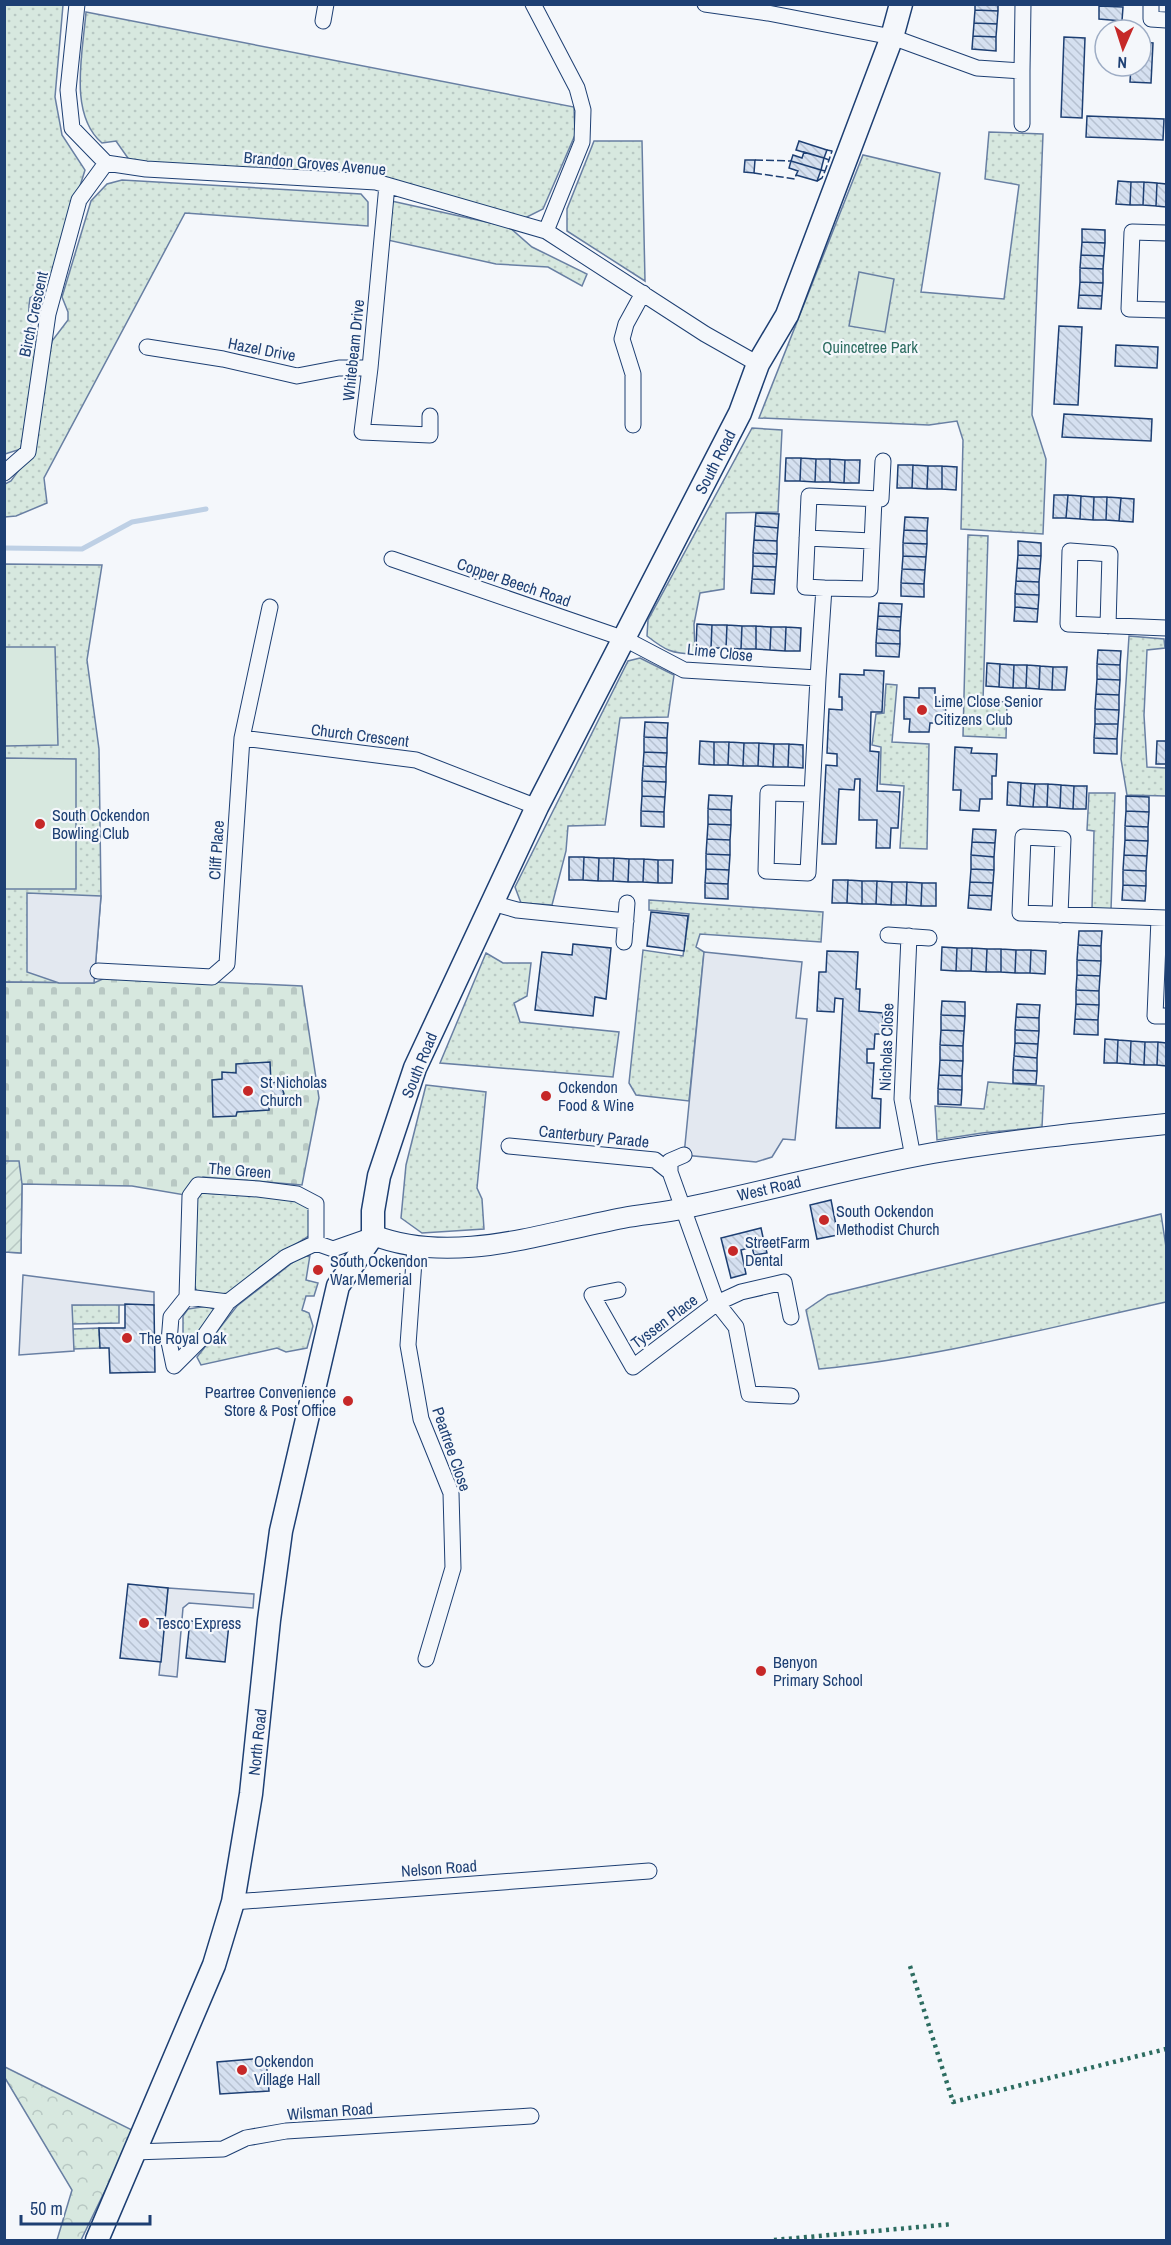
<svg xmlns="http://www.w3.org/2000/svg" width="1171" height="2245" viewBox="0 0 1171 2245" font-family="'Archivo Narrow',sans-serif">
	<style>
		.grass { fill: url(#grass-dots); stroke: #687fa3; stroke-width: 1.5 }
		.forest { fill: url(#forest-crowns); stroke: #687fa3; stroke-width: 1.5 }
		.cemetery { fill: url(#cemetery-stones); stroke: #687fa3; stroke-width: 1.5 }
		.garden { fill: url(#garden-furrows); stroke: #687fa3; stroke-width: 1.5 }
		.pitch { fill: #d7e8df; stroke: #687fa3; stroke-width: 1.5 }
		.parking { fill: #e3e8f0; stroke: #687fa3; stroke-width: 1.5 }
		.lines { fill: none; stroke-linecap: round; stroke-linejoin: round }
		.stream { stroke: #bed0e5; stroke-width: 5 }
		.building { fill: url(#building-back-hatch); stroke: #1d3f73; stroke-width: 1.5 }
		.minor-casing { stroke: #1d3f73; stroke-width: 17 }
		.tertiary-casing { stroke: #1d3f73; stroke-width: 22 }
		.secondary-casing { stroke: #1d3f73; stroke-width: 25 }
		.minor { stroke: #f4f7fb; stroke-width: 15 }
		.tertiary { stroke: #f4f7fb; stroke-width: 20 }
		.secondary { stroke: #f4f7fb; stroke-width: 22 }
		.hedge { stroke: #2c6c60; stroke-width: 4.5; stroke-dasharray: 3 4.5; stroke-linecap: butt }
		.fence { stroke: #1d3f73; stroke-width: 1.5; stroke-dasharray: 8 3; stroke-linecap: butt }
		.poi-dot { fill: #c62828; stroke: #f4f7fb; stroke-width: 2 }
		.labels { text-anchor: middle; dominant-baseline: central; stroke-width: 4.5; stroke-linejoin: round; paint-order: stroke }
		.street-label { font-size: 16px; fill: #1d3f73; stroke: #f4f7fb }
		.park-label { font-size: 16px; fill: #2c6c60; stroke: #f4f7fb }
		.poi-label { font-size: 16px; fill: #1d3f73; stroke: #f4f7fb; text-anchor: start }
	</style>
	<defs>
		<pattern id="grass-dots" width="8" height="8" patternUnits="userSpaceOnUse" patternTransform="scale(1.5)"><rect width="8" height="8" fill="#d7e8df"/><path d="M2 2h.1M6 6h.1" fill="none" stroke="#b8c8c3" stroke-width="1.8" stroke-linecap="round"/></pattern>
		<pattern id="forest-crowns" width="20" height="18" patternUnits="userSpaceOnUse" patternTransform="scale(1.5)"><rect width="20" height="18" fill="#d7e8df"/><path d="M2 6a3 3 0 1 1 6 0M12 15a3 3 0 1 1 6 0" fill="none" stroke="#b8c8c3"/></pattern>
		<pattern id="cemetery-stones" width="16" height="16" patternUnits="userSpaceOnUse" patternTransform="scale(1.5)"><rect width="16" height="16" fill="#d7e8df"/><path d="M2 7V4a2 2 0 0 1 4 0v3zM10 15v-3a2 2 0 0 1 4 0v3z" fill="#b8c8c3"/></pattern>
		<pattern id="garden-furrows" width="10" height="10" patternUnits="userSpaceOnUse" patternTransform="scale(1.5)"><rect width="10" height="10" fill="#d7e8df"/><path d="M-1 1l2-2M0 10L10 0M9 11l2-2" fill="none" stroke="#b8c8c3"/></pattern>
		<pattern id="building-back-hatch" width="6" height="6" patternUnits="userSpaceOnUse" patternTransform="scale(1.5)"><rect width="6" height="6" fill="#d5e0f0"/><path d="M-1 5l2 2M0 0l6 6M5-1l2 2" fill="none" stroke="#b6c1d1"/></pattern>
	</defs>
	<rect width="100%" height="100%" fill="#f4f7fb"/>
	<path class="grass" d="M5,5H63L55,97L62,135L85,170L49,285L30,298C27,316 29,323 38,338L21,449L5,454Z
		M86,12L574,107L575,135L543,209L525,218L375,177L130,161L116,141L102,143C68,114 83,52 86,12Z
		M989,132L1043,134L1032,415L1046,459L1043,534L961,529L963,440L957,421L929,425L759,418L863,155L940,173L921,292L1004,299L1019,185L985,179Z
		M594,141H642L645,281L567,231V209Z
		M122,180L361,194L368,202V226L185,213L44,478L47,503L16,516L5,517V484L11,481L32,452L36,419L52,341L68,320V312L62,297L91,201L107,184Z
		M387,200L509,227L532,247L587,274L582,286L548,267L496,264L383,239Z
		M752,428L782,430L778,512L726,513L724,589L700,593L694,624L695,654C672,654 665,650 647,636L648,620Z
		M968,535L988,536L983,701L1007,702L1006,738L963,736Z
		M5,564L102,565L87,660L99,749L101,896L94,983L5,982Z
		M1129,636L1164,639L1165,648L1147,650L1144,715L1147,767L1166,768V796L1127,795L1121,759Z
		M640,658L674,675L668,717L620,718L605,825L568,826L566,851L552,905L521,903L515,887L628,661Z
		M886,684L897,685L892,742L929,744L927,849L900,848L904,786L880,784L881,747L872,745L876,714L884,713Z
		M1089,793H1115L1111,910H1092L1094,831L1087,830Z
		M649,900L823,912L821,942L700,934L696,947L704,952L689,1101L636,1095L629,1083L643,950L683,956L689,914L649,910Z
		M486,953L503,963H531L527,996L514,1003L520,1022L619,1032L613,1077L440,1063Z
		M988,1082L1044,1086L1042,1127L982,1133L937,1140L935,1106L984,1109Z
		M426,1085L486,1092L477,1188L482,1199L484,1229L422,1233L401,1218L406,1165Z
		M202,1193L291,1197L311,1208L312,1234L260,1267L231,1294L199,1296L194,1285L195,1199Z
		M1161,1214L1166,1247V1302C1051,1327 936,1358 819,1369L806,1310L828,1295Z
		M310,1255L306,1280L318,1283L314,1296H306L302,1310L309,1313L313,1326L307,1348L286,1352L277,1348L201,1365L197,1357L237,1306L297,1259Z
		M119,1304V1323L72,1324L71,1305Z
		M208,1306L217,1311L191,1341L183,1339V1316L188,1309Z
		M99,1328L100,1348L73,1349V1329Z"/>
	<path class="forest" d="M5,2067L134,2131L81,2240H57L72,2190L5,2078Z"/>
	<path class="cemetery" d="M107,977L302,986L319,1098L302,1185L203,1177L185,1195L132,1186L22,1184L21,1253L5,1252V982L94,983Z"/>
	<path class="garden" d="M5,1161H19L22,1184L21,1253L5,1252Z"/>
	<path class="pitch" d="M859,272L894,279L885,332L849,326Z
		M4,647H55L58,745L5,746Z
		M5,758L76,759V889H5Z"/>
	<path class="parking" d="M27,893L101,896L94,983H59L27,972Z
		M704,952L802,962L796,1018L807,1019L795,1140L783,1139L772,1157L756,1162L684,1155Z
		M23,1275L154,1292V1305H72L74,1351L19,1355Z
		M168,1588L254,1594L253,1608L189,1603L183,1608L177,1677L159,1675Z"/>
	<g class="lines">
		<path class="stream" d="M4,548L82,549L132,522L206,509"/>
	</g>
	<path class="building" d="M975,4H998V11L975,10Z
		M1099,6L1123,7L1122,21L1099,19Z
		M975,10L998,11L997,24L974,23Z
		M974,23L997,24L996,37L973,36Z
		M973,36L996,37V51L972,49Z
		M1064,37L1085,38L1082,118L1061,117Z
		M1141,42L1153,43L1151,83L1130,82L1131,66H1141Z
		M1087,116L1164,119L1163,140L1086,137Z
		M799,141L827,150L824,158L796,150Z
		M804,152L824,158L821,170L791,161L793,155L802,158Z
		M745,160H755L754,173L744,172Z
		M791,161L821,170L817,181L796,175L798,171L789,168Z
		M1118,181L1131,182L1130,205L1116,204Z
		M1131,182H1144L1143,205H1130Z
		M1144,182L1157,183L1156,206L1143,205Z
		M1157,183L1166,184V207L1156,206Z
		M1082,229L1105,230V243L1082,242Z
		M1082,242L1105,243L1104,256L1081,255Z
		M1081,255L1104,256L1103,269L1080,268Z
		M1080,268L1103,269V283L1080,282Z
		M1080,282L1103,283L1102,296L1079,295Z
		M1079,295L1102,296L1101,309L1078,308Z
		M1059,326L1082,327L1078,405L1054,404Z
		M1116,345L1158,347L1157,368L1115,366Z
		M1064,414L1152,419L1151,441L1062,437Z
		M786,458H801L800,481H785Z
		M801,458L816,459L815,482L800,481Z
		M816,459H830V482H815Z
		M830,459L845,460L844,483L830,482Z
		M845,460H860L859,483H844Z
		M898,465H913L912,488H897Z
		M913,465L928,466L927,489L912,488Z
		M928,466H942V489H927Z
		M942,466L957,467L956,490L942,489Z
		M1054,495H1068L1066,518H1053Z
		M1068,495L1081,496L1080,519L1066,518Z
		M1081,496L1094,497L1093,520L1080,519Z
		M1094,497H1107L1106,520H1093Z
		M1107,497L1121,498L1119,521L1106,520Z
		M1121,498L1134,499L1133,522L1119,521Z
		M756,513L779,514L778,528L755,526Z
		M905,517L928,518L927,531L904,530Z
		M755,526L778,528L777,541L754,540Z
		M904,530L927,531V544L903,543Z
		M754,540L777,541V554L753,553Z
		M1018,541L1041,543V556L1018,555Z
		M903,543L927,544L926,557L903,556Z
		M753,553L777,554L776,567L753,566Z
		M1018,555L1041,556L1040,569L1017,568Z
		M903,556L926,557L925,570L902,569Z
		M753,566L776,567L775,580L752,579Z
		M1017,568L1040,569L1039,582L1016,581Z
		M902,569L925,570L924,584L901,583Z
		M752,579L775,580L774,594L751,593Z
		M1016,581L1039,582V595L1015,594Z
		M901,583L924,584V597L901,596Z
		M1015,594L1039,595L1038,609L1015,607Z
		M879,603L902,604L901,617L878,616Z
		M1015,607L1038,609L1037,622L1014,621Z
		M878,616L901,617L900,631L877,629Z
		M697,624L712,625L711,648L696,647Z
		M712,625H727L726,648H711Z
		M727,625L742,626L741,649L726,648Z
		M742,626H756V649H741Z
		M756,626L771,627L770,650L756,649Z
		M771,627H786L785,651L770,650Z
		M786,627L801,628L800,651H785Z
		M877,629L900,631V644L876,643Z
		M876,643L900,644L899,657L876,656Z
		M1098,650L1121,651L1120,665L1097,664Z
		M987,663L1000,664L999,687L986,686Z
		M1000,664L1014,665L1013,688L999,687Z
		M1097,664L1120,665V680L1097,679Z
		M1014,665H1027L1026,688H1013Z
		M1027,665L1040,666L1039,689L1026,688Z
		M1040,666L1053,667L1052,690L1039,689Z
		M1053,667H1067L1065,690H1052Z
		M864,670L884,671L882,712H871L870,751L879,752L877,791L900,792L898,828H891L890,848H876L877,820H859L860,779H855L854,790L839,789L836,844H822L826,765L837,766V754L827,753L829,709L842,710V697H839L840,674L864,675Z
		M1097,679L1120,680L1119,695L1096,694Z
		M919,688H935V701L946,702L945,723H930L929,732H909L910,719H904V697L919,698Z
		M1096,694L1119,695V710L1095,709Z
		M1095,709L1119,710L1118,724H1095Z
		M645,722L668,723L667,738L644,737Z
		M1095,724H1118L1117,739L1094,738Z
		M644,737L667,738V753L644,752Z
		M1094,738L1117,739V754L1094,753Z
		M700,741L714,742V765L699,764Z
		M1157,741H1166V764H1156Z
		M714,742H729L728,765H714Z
		M729,742L744,743L743,766L728,765Z
		M744,743H759L758,766H743Z
		M759,743L774,744L773,767L758,766Z
		M774,744H789L788,767H773Z
		M789,744L803,745V768L788,767Z
		M955,747L972,748L971,753L997,754L996,776H992V799H980L979,811L960,810L961,790H953Z
		M644,752L667,753L666,767L643,766Z
		M643,766L666,767V782L642,781Z
		M642,781L666,782L665,797L642,796Z
		M1008,782L1021,783L1020,806L1007,805Z
		M1021,783L1035,784L1033,807L1020,806Z
		M1035,784H1048L1047,807H1033Z
		M1048,784L1061,785L1060,808L1047,807Z
		M1061,785L1074,786L1073,809L1060,808Z
		M1074,786H1087L1086,809H1073Z
		M709,795L732,796L731,810L708,809Z
		M642,796L665,797L664,812L641,811Z
		M1126,796L1149,797V812L1126,811Z
		M708,809L731,810V825L708,824Z
		M641,811L664,812V827L641,826Z
		M1126,811L1149,812L1148,827L1125,826Z
		M708,824L731,825L730,840L707,839Z
		M1125,826L1148,827V841L1125,840Z
		M973,829L996,830L995,843L972,842Z
		M707,839L730,840V855L706,854Z
		M1125,840L1148,841L1147,856L1124,855Z
		M972,842L995,843L994,857L971,855Z
		M706,854L730,855L729,870L706,869Z
		M971,855L994,857V870L971,869Z
		M1124,855L1147,856L1146,871L1123,870Z
		M569,857H584L583,880H569Z
		M584,857L599,858L598,881L583,880Z
		M599,858H614L613,881H598Z
		M614,858L629,859L628,882L613,881Z
		M629,859H644L643,882H628Z
		M644,859L658,860V883L643,882Z
		M658,860H673L672,883H658Z
		M706,869L729,870L728,884L705,883Z
		M971,869L994,870L993,883L970,882Z
		M1123,870L1146,871V886L1123,885Z
		M833,880H848L847,903H832Z
		M848,880L862,881V904L847,903Z
		M862,881H877L876,904H862Z
		M877,881L892,882L891,905L876,904Z
		M892,882H907L906,905H891Z
		M907,882L922,883L921,906L906,905Z
		M970,882L993,883L992,896L969,895Z
		M705,883L728,884V899L705,898Z
		M922,883H936V906H921Z
		M1123,885L1146,886L1145,901L1122,900Z
		M969,895L992,896L991,910L968,908Z
		M651,912L688,916L684,951L647,946Z
		M1079,931H1102L1101,946L1078,945Z
		M573,944L611,948L606,999L595,997L593,1016L535,1010L542,952L572,955Z
		M1078,945L1101,946V961L1077,960Z
		M942,947L957,948L956,971L941,970Z
		M957,948H972L971,971H956Z
		M972,948L987,949L986,972L971,971Z
		M987,949H1001V972H986Z
		M1001,949L1016,950L1015,973L1001,972Z
		M1016,950H1031L1030,973H1015Z
		M1031,950L1046,951L1045,974L1030,973Z
		M827,951L858,952L856,989H860L859,1011L883,1013L882,1034H875L874,1049H867V1063H874L872,1098L881,1099L880,1128H836L843,999L835,998L834,1012L817,1011L819,972H826Z
		M1077,960L1101,961L1100,976L1077,975Z
		M1077,975L1100,976L1099,991L1076,990Z
		M1076,990L1099,991V1005L1076,1004Z
		M942,1001L965,1002V1016L941,1015Z
		M1017,1004L1040,1005L1039,1018L1016,1017Z
		M1076,1004L1099,1005L1098,1020L1075,1019Z
		M941,1015L965,1016L964,1031L941,1030Z
		M1016,1017L1039,1018V1031L1015,1030Z
		M1075,1019L1098,1020V1035L1074,1034Z
		M941,1030L964,1031L963,1046L940,1045Z
		M1015,1030L1039,1031L1038,1044L1015,1043Z
		M1105,1039L1118,1040L1117,1063H1104Z
		M1118,1040L1131,1041L1130,1064L1117,1063Z
		M1131,1041L1145,1042L1144,1065L1130,1064Z
		M1145,1042H1158L1157,1065H1144Z
		M1158,1042L1166,1043V1066L1157,1065Z
		M1015,1043L1038,1044L1037,1058L1014,1056Z
		M940,1045L963,1046V1061L940,1060Z
		M1014,1056L1037,1058V1071L1013,1070Z
		M940,1060L963,1061L962,1076L939,1075Z
		M270,1062L271,1083L278,1082L281,1084L284,1094L278,1099L269,1096V1110L237,1112L236,1116L213,1117L212,1080L222,1079V1072L236,1073V1064Z
		M1013,1070L1037,1071L1036,1084L1013,1083Z
		M939,1075L962,1076V1090L938,1089Z
		M938,1089L962,1090L961,1105L938,1104Z
		M831,1200L838,1235L817,1239L810,1205Z
		M761,1228L764,1242L768,1241L770,1248L766,1249L767,1253L754,1255L752,1247L741,1250L746,1274L731,1278L721,1238Z
		M125,1304L154,1305L155,1372L110,1373L109,1348H100L99,1328H125Z
		M128,1584L168,1588L161,1662L120,1658Z
		M190,1621L229,1624L225,1662L186,1658Z
		M266,2058L269,2091L220,2094L217,2062Z"/>
	<g class="lines">
		<g class="minor-casing">
			<path id="minor" d="M77,4L68,90L72,128L106,163L146,169L376,182L546,231L705,334L758,364
				M533,4L577,88L583,110L582,142L546,231
				M705,4L768,13L892,37L977,68L1022,71L1023,4
				M1151,4V19L1166,20
				M323,21L326,4
				M1022,124V71
				M387,185L370,368L362,432L430,435V416
				M1166,233L1132,232L1129,309L1166,310
				M147,347L223,359L297,376L339,368H370
				M633,425V374L622,339L626,324L643,293
				M4,473L28,452L48,314L79,200L106,163
				M807,538L872,541
				M392,559L625,639L684,670L818,678L808,873L766,871L768,793L811,794
				M824,588L805,587L809,496L881,499L883,461
				M1108,626L1110,554L1070,551L1068,624L1166,628
				M818,678L824,588L870,589L874,499
				M242,738L416,760L537,807
				M492,903L517,910L626,921
				M1060,915L1063,839L1023,837L1020,913L1166,918
				M1159,918L1155,1016H1166
				M888,935L929,938
				M909,936L902,1099L913,1157
				M624,942L627,903
				M98,971L212,977L227,964L242,738L270,607
				M509,1146L655,1160L670,1172
				M684,1155L670,1161V1172L717,1303L736,1327L749,1394L791,1396
				M415,1247L408,1345L421,1419L451,1493L453,1568L426,1659
				M618,1290L592,1295L633,1367L717,1303L741,1292L784,1282L791,1317
				M187,1297L190,1196L198,1185L258,1189L297,1194L316,1204V1243
				M228,1302L187,1297L171,1317L169,1342L174,1366L205,1335L228,1302L286,1257L316,1243L333,1249L373,1235
				M233,1902L649,1871
				M134,2152L223,2149L246,2138L286,2131L531,2116"/>
		</g>
		<g class="tertiary-casing">
			<path id="tertiary" d="M373,1235C452,1266 543,1233 623,1218C643,1214 665,1213 685,1208C768,1191 849,1168 933,1153C1010,1140 1088,1132 1166,1124"/>
		</g>
		<g class="secondary-casing">
			<path id="secondary" d="M97,2240L214,1965L233,1902L251,1794L269,1620L281,1531L338,1286L373,1235V1211L379,1176L415,1068L537,807L740,413L758,364L787,315L892,37L901,4"/>
		</g>
		<use href="#minor" class="minor"/>
		<use href="#tertiary" class="tertiary"/>
		<use href="#secondary" class="secondary"/>
		<path class="hedge" d="M910,1966L953,2102L1166,2049
			M774,2240L953,2224"/>
		<path class="fence" d="M827,150L832,151L829,160
			M824,158L829,160L825,171
			M755,160L791,161
			M754,173L795,179L796,175
			M817,181L822,178L825,171L821,170"/>
	</g>
	<g class="poi-dot">
		<circle cx="922" cy="710" r="6"/>
		<circle cx="40" cy="824" r="6"/>
		<circle cx="248" cy="1091" r="6"/>
		<circle cx="546" cy="1096" r="6"/>
		<circle cx="824" cy="1220" r="6"/>
		<circle cx="733" cy="1251" r="6"/>
		<circle cx="318" cy="1270" r="6"/>
		<circle cx="127" cy="1338" r="6"/>
		<circle cx="348" cy="1401" r="6"/>
		<circle cx="144" cy="1623" r="6"/>
		<circle cx="761" cy="1671" r="6"/>
		<circle cx="242" cy="2070" r="6"/>
	</g>
	<g class="labels">
		<g class="street-label">
			<text transform="translate(315 163) rotate(5)">Brandon Groves Avenue</text>
			<text transform="translate(33 314) rotate(-78)">Birch Crescent</text>
			<text transform="translate(262 349) rotate(11)">Hazel Drive</text>
			<text transform="translate(353 350) rotate(-84)">Whitebeam Drive</text>
			<text transform="translate(715 462) rotate(-63)">South Road</text>
			<text transform="translate(514 582) rotate(19)">Copper Beech Road</text>
			<text transform="translate(720 652) rotate(6)">Lime Close</text>
			<text transform="translate(360 735) rotate(7)">Church Crescent</text>
			<text transform="translate(216 850) rotate(-86)">Cliff Place</text>
			<text transform="translate(886 1047) rotate(-88)">Nicholas Close</text>
			<text transform="translate(419 1065) rotate(-68)">South Road</text>
			<text transform="translate(594 1136) rotate(6)">Canterbury Parade</text>
			<text transform="translate(240 1170) rotate(4)">The Green</text>
			<text transform="translate(769 1188) rotate(-13)">West Road</text>
			<text transform="translate(664 1321) rotate(-37)">Tyssen Place</text>
			<text transform="translate(452 1449) rotate(71)">Peartree Close</text>
			<text transform="translate(257 1742) rotate(-84)">North Road</text>
			<text transform="translate(439 1868) rotate(-4)">Nelson Road</text>
			<text transform="translate(330 2111) rotate(-4)">Wilsman Road</text>
		</g>
		<g class="park-label">
			<text x="870" y="347">Quincetree Park</text>
		</g>
		<g class="poi-label">
			<text x="934" y="701">Lime Close Senior<tspan x="934" dy="18">Citizens Club</tspan></text>
			<text x="52" y="815">South Ockendon<tspan x="52" dy="18">Bowling Club</tspan></text>
			<text x="260" y="1082">St Nicholas<tspan x="260" dy="18">Church</tspan></text>
			<text x="558" y="1087">Ockendon<tspan x="558" dy="18">Food &amp; Wine</tspan></text>
			<text x="836" y="1211">South Ockendon<tspan x="836" dy="18">Methodist Church</tspan></text>
			<text x="745" y="1242">StreetFarm<tspan x="745" dy="18">Dental</tspan></text>
			<text x="330" y="1261">South Ockendon<tspan x="330" dy="18">War Memerial</tspan></text>
			<text x="139" y="1338">The Royal Oak</text>
			<text x="336" y="1392" text-anchor="end">Peartree Convenience<tspan x="336" dy="18">Store &amp; Post Office</tspan></text>
			<text x="156" y="1623">Tesco Express</text>
			<text x="773" y="1662">Benyon<tspan x="773" dy="18">Primary School</tspan></text>
			<text x="254" y="2061">Ockendon<tspan x="254" dy="18">Village Hall</tspan></text>
		</g>
	</g>
	<rect width="1171" height="2245" fill="none" stroke="#1d3f73" stroke-width="12"/>
	<g transform="translate(1123 48) rotate(183)"><circle r="28" fill="#f4f7fb" stroke="#9eadc5" stroke-width="1.5"/>
	<path d="M0-4.5L10 22L0 15L-10 22Z" fill="#c62828"/>
	<text y="-9" font-size="16" font-weight="bold" text-anchor="middle" fill="#1d3f73">N</text>
	</g>
	<path d="M21 2215v9h129v-9" fill="none" stroke="#1d3f73" stroke-width="3"/>
	<text x="30" y="2215" font-size="18" fill="#1d3f73" stroke="#f4f7fb" stroke-width="4.5" paint-order="stroke">50 m</text>
</svg>
